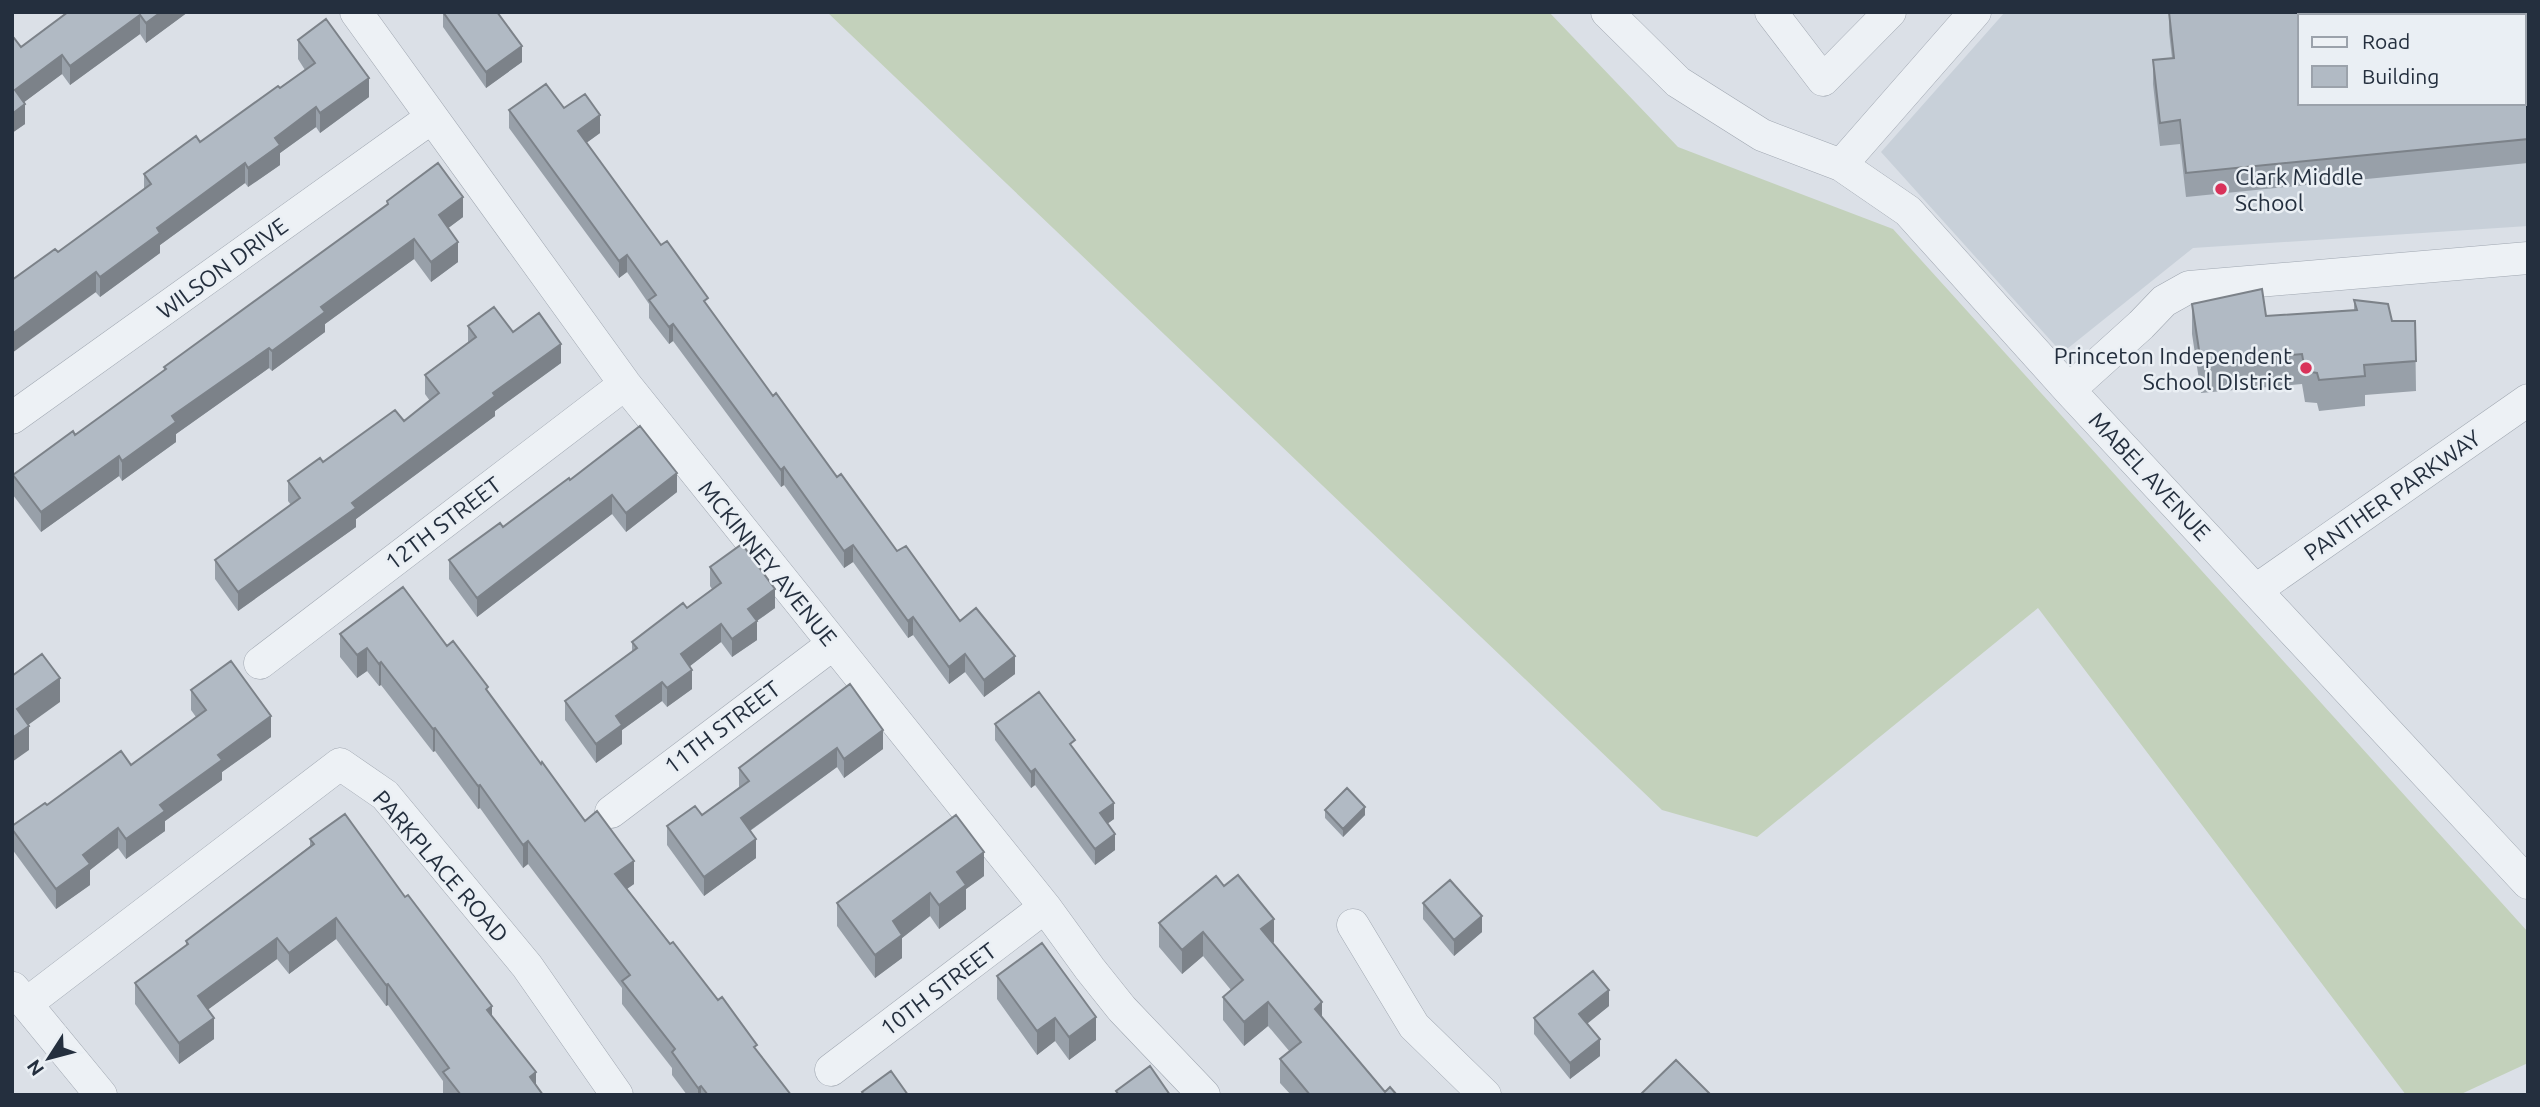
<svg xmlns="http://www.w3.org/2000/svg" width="2540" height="1107" viewBox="0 0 2540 1107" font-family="Ubuntu,sans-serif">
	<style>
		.built { fill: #c8d0d9; fill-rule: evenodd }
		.grass { fill: #c3d1bb }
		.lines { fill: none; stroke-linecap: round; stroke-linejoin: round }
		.minor-casing { stroke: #a0a7b1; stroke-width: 33 }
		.minor { stroke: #edf1f5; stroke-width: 32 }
		.wall { fill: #98a0a9 }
		.shaded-wall { fill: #7c8289 }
		.building { fill: #b1bac4; stroke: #7c8289; stroke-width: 2; fill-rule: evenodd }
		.poi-dot { fill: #d9325a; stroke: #eaeff4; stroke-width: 2.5 }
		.labels { text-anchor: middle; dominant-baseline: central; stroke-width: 5; stroke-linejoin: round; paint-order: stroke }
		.poi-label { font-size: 23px; fill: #242f3e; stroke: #eaeff4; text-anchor: start }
		.street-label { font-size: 23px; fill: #242f3e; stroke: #eaeff4 }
	</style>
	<rect width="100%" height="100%" fill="#dbe0e7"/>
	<path class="built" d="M2005,12H2528V226L2193,248L2062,353L1881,152ZM2300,16H2524V103H2300Z"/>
	<path class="grass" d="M827,12H1549L1678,147L1893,229L2528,932V1063L2459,1095H2406L2038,608L1757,837L1662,810Z"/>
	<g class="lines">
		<g class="minor-casing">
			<path id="minor" d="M356,12L625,384L1045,907L1090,969L1122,1009L1204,1095
				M1607,12L1678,82L1762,135L1841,165L1908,211L2069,390L2528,883
				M1771,12L1823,80L1890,12
				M1841,165L1975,12
				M2069,390L2141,325L2164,301L2189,287L2528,258
				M12,418L431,118
				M2256,590L2528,400
				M260,663L625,384
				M611,812L833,644
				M1353,925L1414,1026L1485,1095
				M13,988L101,1095
				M26,1004L340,764L385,795L527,966L617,1095
				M831,1070L1045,907"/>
		</g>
		<use href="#minor" class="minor"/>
	</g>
	<path class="wall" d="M68,12H188L146,43L140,34L70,85L62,74L24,102L25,124L12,133V39L21,47Z
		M443,12L522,62L486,88L443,27Z
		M2169,12H2528V163L2186,197L2180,144L2160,146L2153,84V60L2172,58L2169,32Z
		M298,40L369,97L320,133L316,127L280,153V165L248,187L245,183L160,245V253L100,297L58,252L144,189V174L200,142L305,70L298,59Z
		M564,108L600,133L586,143L661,245L708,306L773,396L837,477L897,551L960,621L1015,674L984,697L965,672L949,684L913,635L908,638L853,562L844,568L784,485L781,487L673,341L669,344L649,318V304L627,272L619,278L509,128V110Z
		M387,201L463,217L448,228L458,262L431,282L414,259L325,324V332L272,371L269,368L176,434V442L122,481L119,476L41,532L13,495V475L75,435L164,370V367L387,205Z
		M2354,300L2392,321H2415L2416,391L2365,395V406L2319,411L2317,403L2305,402L2302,384L2201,393L2192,334V304L2266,316L2354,310Z
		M468,326L513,332L561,363L495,411V416L356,519V527L238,611L215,579V560L291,505L288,501V481L404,421L430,401L425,394V375L468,343Z
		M570,480L677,492L626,532L612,514L477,617L449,579V560L503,527Z
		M710,567L775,608L757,621V640L732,657L721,642L690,666L692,689L667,707L662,701L622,730V744L596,763L565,720V701L632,652V642L687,608L712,589L710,586Z
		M340,634L447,646L488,692L541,764L634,884L627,889L757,1051L791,1095H687L672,1075V1068L622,1004V988L528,864L523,868L480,808L478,809L435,751L433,752L381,685L379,686L367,671L357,678L340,657Z
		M850,684L883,749L844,778L837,767L750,831L756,858L704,896L667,845V826L702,815L739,787V768Z
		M191,690L271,737L222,772V780L165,821V831L126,859L118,848L90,870V885L56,909L12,849V826L47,805L131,765L196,717L191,710Z
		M995,724L1075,750L1114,819L1107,824L1115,850L1095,865L1035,785L1031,788L995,740Z
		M1325,810L1365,815L1343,837L1325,818Z
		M310,839L492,1016L543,1095H444L443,1093V1081L388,1005L386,1006L336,939L289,974L277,959L208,1009L214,1039L179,1064L135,1004V983L186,946V941L310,846Z
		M984,876L966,889V909L939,929L930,916L902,938V958L875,978L837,926V903Z
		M1224,886L1274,942L1273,943L1322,1018L1385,1092L1397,1095H1291L1280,1083V1059L1290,1052L1268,1026L1244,1046L1223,1020V997L1231,990L1203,956L1182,974L1159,947V923Z
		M1423,903L1482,932L1454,956L1423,919Z
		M997,976L1096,1040L1069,1060L1055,1041L1037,1055L997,999Z
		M1609,1006L1587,1024L1600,1056L1570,1079L1534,1034V1018Z"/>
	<path class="shaded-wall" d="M161,12H188L146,43V23Z
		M140,15V34L70,85V66Z
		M522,46V62L486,88V72Z
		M62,55V74L15,109V90Z
		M369,78V97L320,133V113Z
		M25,104V124L12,133V114Z
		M316,107V127L280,153V165L248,187V168L275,138Z
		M600,115V133L578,149V131Z
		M245,163V183L160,245V253L100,297V277L157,228Z
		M463,197V217L439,235V215Z
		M414,239V259L325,324V332L272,371V351L321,307Z
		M458,242V262L431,282V262Z
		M627,255V272L619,278V261Z
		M96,272V292L12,353V334Z
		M673,324V341L669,344V327Z
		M561,344V363L495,411V416L356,519V527L238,611V592L493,393Z
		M269,348V368L176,434V442L122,481V461L172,416Z
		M119,456V476L41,532V512Z
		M784,467V485L781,487V470Z
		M677,473V492L626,532V513Z
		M612,495V514L477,617V598Z
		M853,545V562L844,568V551Z
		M775,589V608L748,627V609Z
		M913,617V635L908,638V621Z
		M757,621V640L732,657V639Z
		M721,624V642L681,673V654Z
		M367,648V671L357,678V655Z
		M965,654V672L949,684V667Z
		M1015,656V674L984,697V680Z
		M381,662V685L379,686V664Z
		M692,670V689L667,707V688Z
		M60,678V702L17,733V709Z
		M662,682V701L622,730V744L596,763V744L616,716Z
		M271,716V737L222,772V780L165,821V831L126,859V839L160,805L218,755Z
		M29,726V750L12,762V738Z
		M435,728V751L433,752V729Z
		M883,730V749L844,778V759Z
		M837,748V767L741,837V818Z
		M1035,769V785L1031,788V772Z
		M480,785V808L478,809V786Z
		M1114,803V819L1100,829V813Z
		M1365,807V815L1343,837V829Z
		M118,828V848L90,870V885L56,909V889L83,855Z
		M1115,834V850L1095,865V849Z
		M756,839V858L704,896V877Z
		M528,841V864L523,868V845Z
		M984,852V876L966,889V909L939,929V905L957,872Z
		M634,861V884L615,897V874Z
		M930,893V916L902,938V958L875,978V955L893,921Z
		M1482,916V932L1454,956V940Z
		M336,918V939L289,974V953Z
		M1274,919V942L1261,953V929Z
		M1203,932V956L1182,974V950Z
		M277,938V959L198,1017V996Z
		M388,984V1005L386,1006V985Z
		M1609,990V1006L1579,1030V1014Z
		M1268,1002V1026L1244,1046V1022Z
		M1322,1002V1026L1315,1009Z
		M492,1006V1027L487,1010Z
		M1096,1017V1040L1069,1060V1037Z
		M214,1018V1039L179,1064V1043Z
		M1055,1018V1041L1037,1055V1031Z
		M1600,1039V1056L1570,1079V1063Z
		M536,1072V1094L530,1077Z
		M701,1086V1095H698V1088Z"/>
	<path class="building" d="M68,12H161L146,23L140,15L70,66L62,55L15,90L25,104L12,114V39L14,38L21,47Z
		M443,12H497L522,46L486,72Z
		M2169,12H2528V139L2186,173L2180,120L2160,123L2153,60L2174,58ZM2300,16H2524V103H2300Z
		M326,19L369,78L320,113L316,107L275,138L280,145L248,168L245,163L157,228L160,233L100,277L96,272L12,334V280L55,249L58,252L151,184L144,174L196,136L200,142L278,86L280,88L315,63L298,40Z
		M546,84L564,108L585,94L600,115L578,131L661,245L667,241L708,298L704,301L773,396L776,393L837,477L841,474L897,551L906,546L960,621L976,608L1015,656L984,680L965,654L949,667L913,617L908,621L853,545L844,551L784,467L781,470L673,324L669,327L649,300L656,295L627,255L619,261L509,110Z
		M438,163L463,197L439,215L458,242L431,262L414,239L321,307L325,312L272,351L269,348L172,416L176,422L122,461L119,456L41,512L13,475L73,431L75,435L166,369L164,367L388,204L387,201Z
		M2262,289L2266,316L2357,310L2354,300L2388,304L2392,321H2415L2416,361L2364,365L2365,376L2319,380L2317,373L2305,371L2302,354L2201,363L2192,304Z
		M494,307L513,332L539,313L561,344L493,393L495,396L352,503L356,508L238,592L215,560L300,498L288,481L320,458L323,462L395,410L404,421L439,393L425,375L476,337L468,326Z
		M640,426L677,473L626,513L612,495L477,598L449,560L500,523L503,527L569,478L570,480Z
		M742,544L775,589L748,609L757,621L732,639L721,624L681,654L692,670L667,688L662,682L616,716L622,725L596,744L565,701L637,648L632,642L683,603L687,608L721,583L710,567Z
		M403,587L447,646L453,641L488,687L486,689L541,764L542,762L585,821L597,811L634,861L615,874L670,944L673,942L718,1000L722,997L757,1045L754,1047L791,1095H708L701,1086L698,1088L672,1052L675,1049L622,981L630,975L528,841L523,845L480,785L478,786L435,728L433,729L381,662L379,664L367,648L357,655L340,634Z
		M42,654L60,678L17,709L29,726L12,738V676Z
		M231,661L271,716L218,755L222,760L160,805L165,811L126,839L118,828L83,855L90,864L56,889L12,829V826L45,803L47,805L121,751L131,765L206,710L191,690Z
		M850,684L883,730L844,759L837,748L741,818L756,839L704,877L667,826L695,806L702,815L749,781L739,768Z
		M1039,692L1075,740L1070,744L1114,803L1100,813L1115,834L1095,849L1035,769L1031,772L995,724Z
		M1347,788L1365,807L1343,829L1325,810Z
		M345,814L405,897L408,895L492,1006L487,1010L536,1072L530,1077L543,1095H461L443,1072L449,1068L388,984L386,985L336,918L289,953L277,938L198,996L214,1018L179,1043L135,983L188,944L186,941L314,844L310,839Z
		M956,815L984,852L957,872L966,885L939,905L930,893L893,921L902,935L875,955L837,903Z
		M1238,875L1274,919L1261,929L1322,1002L1315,1009L1385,1092L1390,1087L1397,1095H1310L1280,1059L1301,1042L1268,1002L1244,1022L1223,997L1243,980L1203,932L1182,950L1159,923L1216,876L1224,886Z
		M1450,880L1482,916L1454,940L1423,903Z
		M1042,943L1096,1017L1069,1037L1055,1018L1037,1031L997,976Z
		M1593,971L1609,990L1579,1014L1600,1039L1570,1063L1534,1018Z
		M1676,1060L1711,1095H1640Z
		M1150,1066L1170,1095H1119L1116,1091Z
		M891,1071L908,1095H864L862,1092Z"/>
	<g class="poi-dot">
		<circle cx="2221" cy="189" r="7"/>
		<circle cx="2306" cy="368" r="7"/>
	</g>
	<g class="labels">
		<g class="poi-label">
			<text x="2235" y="176">Clark Middle<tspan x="2235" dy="26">School</tspan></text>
			<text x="2292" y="355" text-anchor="end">Princeton Independent<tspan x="2292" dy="26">School DIstrict</tspan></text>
		</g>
		<g class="street-label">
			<text transform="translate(222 268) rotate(-36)">WILSON DRIVE</text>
			<text transform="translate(2150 476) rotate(47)">MABEL AVENUE</text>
			<text transform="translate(2392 495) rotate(-35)">PANTHER PARKWAY</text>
			<text transform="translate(443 523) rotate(-37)">12TH STREET</text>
			<text transform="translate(768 563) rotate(51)">MCKINNEY AVENUE</text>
			<text transform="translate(722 727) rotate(-37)">11TH STREET</text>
			<text transform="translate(441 866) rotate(49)">PARKPLACE ROAD</text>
			<text transform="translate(938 989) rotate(-37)">10TH STREET</text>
		</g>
	</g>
	<rect width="2540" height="1107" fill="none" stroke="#242f3e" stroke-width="28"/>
	<rect x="2298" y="14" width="228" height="91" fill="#eaeff4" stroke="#9ba2ab" stroke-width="2"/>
	<rect x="2312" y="37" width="35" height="10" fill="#edf1f5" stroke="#9ba2ab" stroke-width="2"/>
	<text x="2362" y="49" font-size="21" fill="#242f3e">Road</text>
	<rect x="2312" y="66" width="35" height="21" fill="#b1bac4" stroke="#9ba2ab" stroke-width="2"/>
	<text x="2362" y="84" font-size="21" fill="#242f3e">Building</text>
	<g transform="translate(49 1058) rotate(234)" stroke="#eaeff4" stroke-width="5" paint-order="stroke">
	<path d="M0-5L12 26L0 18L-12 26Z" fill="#242f3e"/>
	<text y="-10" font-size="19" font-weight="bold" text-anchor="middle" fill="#242f3e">N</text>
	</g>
</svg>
